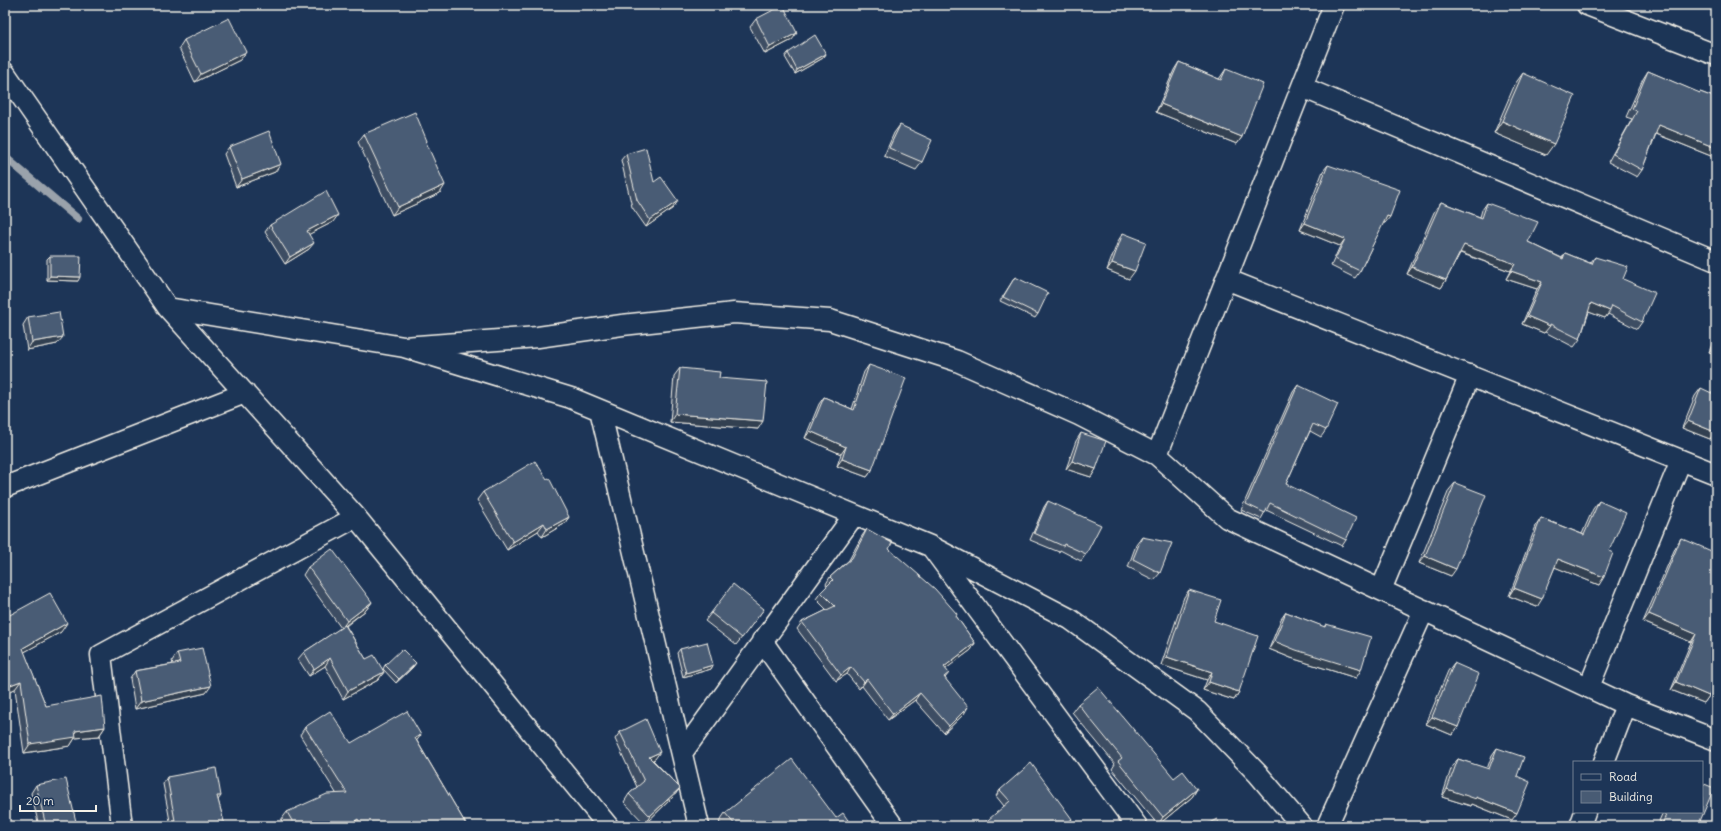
<svg xmlns="http://www.w3.org/2000/svg" width="1721" height="831" viewBox="0 0 1721 831" font-family="Delius,sans-serif">
	<style>
		.lines { fill: none; stroke-linecap: round; stroke-linejoin: round }
		.stream { stroke: #9aa2ab; stroke-width: 8 }
		.minor-casing { stroke: #f4f1e8; stroke-width: 23 }
		.minor { stroke: #1d3557; stroke-width: 20 }
		.wall { fill: #3e4e64; stroke: #f4f1e8 }
		.shaded-wall { fill: #324051; stroke: #f4f1e8 }
		.building { fill: #485b74; stroke: #f4f1e8 }
	</style>
	<rect width="100%" height="100%" fill="#1d3557"/>
	<filter id="ink" filterUnits="userSpaceOnUse"><feTurbulence type="fractalNoise" baseFrequency=".025" numOctaves="2"/><feDisplacementMap in="SourceGraphic" scale="8" xChannelSelector="R" yChannelSelector="G"/><feConvolveMatrix kernelMatrix="1 2 1 2 8 2 1 2 1" color-interpolation-filters="sRGB"/></filter>
	<g filter="url(#ink)">
		<g class="lines">
			<path class="stream" d="M5,157L78,219"/>
			<g class="minor-casing">
				<path id="minor" d="M1587,5L1716,55
					M5,73L168,308L356,517L608,826
					M1302,87L1716,261
					M1226,279L1716,474
					M168,308L404,347L571,398L930,546L1070,619L1197,711L1258,774L1302,826
					M404,347L538,337L622,325L734,313L830,320L957,361L1079,415L1157,455L1227,518L1626,705L1716,740
					M600,410L699,826
					M1157,455L1334,5
					M5,487L245,393
					M933,549L1137,826
					M1381,590L1470,375
					M762,641L893,826
					M1589,687L1681,460
					M682,753L854,515
					M1604,762L1626,705
					M122,826L101,655L356,517
					M1327,826L1424,610
					M1580,826L1585,812"/>
			</g>
			<use href="#minor" class="minor"/>
		</g>
		<path class="wall" d="M756,19L792,40L765,54L750,27Z
			M184,40L246,52L240,60L195,82L179,48Z
			M788,53L826,54L823,58L795,74L785,57Z
			M1179,62L1219,79L1226,69L1242,137L1237,144L1156,112L1174,70Z
			M1648,71L1699,93L1700,92L1716,98V158L1656,134L1642,170L1637,177L1608,162L1632,119L1626,117L1643,79Z
			M1523,73L1546,155L1494,133L1515,84Z
			M900,125L922,162L916,170L884,156L894,133Z
			M364,134L427,141L426,143L440,193L392,215L358,142Z
			M229,147L275,172L236,187L224,154Z
			M626,154L654,182L673,208L646,227L632,207L621,160Z
			M1328,165L1385,223H1383L1360,271L1355,278L1331,266L1340,246L1300,230L1323,171Z
			M1441,202L1480,217L1482,210L1487,203L1528,242L1562,258L1565,253L1590,263L1595,257L1623,279L1642,322L1637,329L1608,314L1605,318L1589,312L1580,339L1574,347L1545,332L1544,333L1522,324L1537,289L1506,279L1510,271L1460,253L1446,280L1441,288L1407,274L1435,210Z
			M333,222L309,234V249L285,264L265,232L270,225Z
			M1123,233L1129,279L1107,270L1118,241Z
			M50,256L78,281L47,280V259Z
			M1015,277L1038,314L1035,318L1000,301Z
			M28,317L57,344L27,350L23,325Z
			M1716,333V355L1709,352Z
			M869,365L872,470L867,477L837,466L841,454L805,438L819,404L824,397L852,409L864,372Z
			M680,368L719,378L758,429L670,422L674,376Z
			M1298,385L1326,430L1321,437L1310,431L1286,484L1346,540L1342,546L1266,510L1261,519L1241,510L1293,392Z
			M1701,388L1715,432L1710,439L1682,428L1695,396Z
			M1081,433L1096,469L1091,477L1066,469L1076,441Z
			M1455,483L1451,576L1419,563L1449,490Z
			M483,492L569,517L564,524L542,537L538,531L507,550L477,500Z
			M1048,501L1086,554L1081,561L1060,550L1059,552L1030,540L1044,507Z
			M1599,501L1609,551L1599,585L1555,567L1537,607L1509,596L1536,526L1541,518L1582,534L1593,509Z
			M867,529L889,549L956,616L975,643L971,650L945,669L949,673L945,678L964,714L944,733L915,700L888,720L862,686L859,689L847,674L836,681L797,629L802,622L827,610L816,599L821,592L827,586L826,584L830,577L849,560L862,536Z
			M1142,537L1160,573L1154,580L1128,567L1136,545Z
			M1681,538L1709,696L1704,703L1671,690L1691,642L1643,622L1676,546Z
			M308,567L372,602L366,610L346,626L366,659L384,672L378,680L343,699L325,666L309,676L298,659L304,652L341,628L303,575Z
			M1189,590L1214,621L1239,692L1234,700L1203,690L1207,680L1161,665L1184,597Z
			M764,609L736,645L705,621L711,613Z
			M1286,612L1324,627L1326,624L1356,678L1291,658L1269,649L1281,619Z
			M6,617L61,632L24,652L46,706L105,727L99,736L75,738L70,746L24,753L15,689Z
			M680,649L713,665L711,669L683,677L677,653Z
			M177,653L206,693L135,709L130,679L135,671L173,664L172,661Z
			M1454,663L1458,727L1452,735L1426,724L1448,671Z
			M385,665L413,667L396,683L383,669Z
			M1078,704L1174,778L1197,789L1192,797L1158,825L1112,769L1115,764L1072,712Z
			M305,727L351,743L417,741L467,826H284L281,820L287,812L336,793L300,735Z
			M620,732L655,759L653,760L680,788L674,796L645,824L624,802L629,794L637,787L615,739Z
			M1497,748L1517,776L1512,820L1472,804L1471,806L1442,797L1452,766L1458,759L1487,769L1492,755Z
			M167,777L221,796L218,800L224,822L221,826H171L163,784Z
			M36,785L77,826H39L31,793Z
			M1000,790L1072,819L1004,806L996,796Z
			M1663,812H1702L1698,826H1659L1661,822L1659,821Z
			M725,813L836,818L852,826H723L719,822Z"/>
		<path class="shaded-wall" d="M1702,5H1716V11Z
			M797,33L792,40L765,54L770,47Z
			M246,52L240,60L195,82L201,74Z
			M826,54L823,58L795,74L797,70Z
			M1161,104L1242,137L1237,144L1156,112Z
			M1502,121L1554,144L1546,155L1494,133Z
			M1659,125L1716,148V158L1654,133Z
			M281,164L275,172L236,187L242,179Z
			M445,185L440,193L392,215L398,207Z
			M678,201L673,208L646,227L650,220Z
			M338,215L333,222L302,238L307,231Z
			M1387,216L1390,217L1385,223L1382,222Z
			M1305,223L1345,239L1340,246L1300,230Z
			M314,243L309,249L285,264L290,257Z
			M1464,245L1515,264L1510,271L1459,252Z
			M1112,263L1135,271L1129,279L1107,270Z
			M1412,267L1446,280L1441,288L1407,274Z
			M1511,271L1542,282L1537,289L1506,279Z
			M50,276L80,277L78,281L47,280Z
			M1591,303L1610,311L1605,318L1586,311Z
			M1527,316L1550,326L1544,333L1522,324Z
			M63,337L57,344L27,350L32,342Z
			M1715,345H1716V355L1709,352Z
			M675,414L763,421L758,429L670,422Z
			M1688,421L1715,432L1710,439L1682,428Z
			M810,431L846,447L841,454L805,438Z
			M842,459L872,470L867,477L837,466Z
			M1072,461L1096,469L1091,477L1066,469Z
			M569,517L564,524L542,537L547,529Z
			M544,523L538,531L507,550L513,542Z
			M1425,556L1456,569L1451,576L1419,563Z
			M1558,559L1604,577L1599,585L1552,566Z
			M1514,588L1542,599L1537,607L1509,596Z
			M372,602L366,610L342,628L347,621Z
			M1649,614L1696,634L1691,642L1643,622Z
			M67,623L61,632L17,656L23,648Z
			M1274,641L1361,670L1356,678L1291,658L1269,649Z
			M975,643L971,650L939,674L944,667Z
			M1167,657L1212,672L1207,680L1161,665Z
			M330,658L325,666L309,676L314,669Z
			M416,663L413,667L396,683L399,679Z
			M713,665L711,669L683,677L686,673Z
			M851,667L847,674L836,681L841,675Z
			M384,672L378,680L343,699L348,691Z
			M867,679L862,686L859,689L864,682Z
			M21,681L15,689L5,693V687Z
			M1209,682L1239,692L1234,700L1203,690Z
			M1676,682L1709,696L1704,703L1671,690Z
			M211,686L206,693L135,709L141,701Z
			M920,693L915,700L888,720L893,714Z
			M968,707L964,714L944,733L949,726Z
			M1432,717L1458,727L1452,735L1426,724Z
			M105,727L99,736L75,738L70,746L24,753L30,744L75,731Z
			M421,735L415,743V738Z
			M660,752L655,759L644,764L649,757Z
			M680,788L674,796L645,824L650,816Z
			M1197,789L1192,797L1158,825L1163,817Z
			M1447,789L1476,797L1517,813L1512,820L1472,804L1471,806L1442,797Z
			M358,819L353,826H347Z
			M1072,819L1068,826H1064Z"/>
		<path class="building" d="M783,5L797,33L770,47L756,19Z
			M229,18L246,52L201,74L184,40Z
			M815,35L826,54L797,70L788,53Z
			M1179,62L1221,80L1226,69L1263,84L1242,137L1161,104Z
			M1648,71L1700,93V92L1716,98V148L1659,125L1642,170L1613,154L1637,111L1632,109Z
			M1523,73L1575,96L1554,144L1502,121Z
			M415,112L427,141L426,142L445,185L398,207L364,134Z
			M900,125L932,140L922,162L889,148Z
			M269,131L281,164L242,179L229,147Z
			M646,148L654,182L661,177L678,201L650,220L637,200L626,154Z
			M1328,165L1400,190L1390,217L1387,216L1360,271L1335,259L1345,239L1305,223Z
			M326,191L338,215L307,231L314,243L290,257L270,225Z
			M1441,202L1482,218L1487,203L1538,222L1528,242L1563,259L1565,253L1592,264L1595,257L1628,267L1623,279L1655,293L1642,322L1612,306L1610,311L1591,303L1580,339L1550,324V326L1527,316L1542,282L1511,271L1515,264L1464,245L1446,280L1412,267Z
			M1123,233L1146,242L1135,271L1112,263Z
			M50,256H81L80,277L50,276Z
			M1015,277L1048,293L1038,314L1003,297Z
			M59,312L63,337L32,342L28,317Z
			M869,365L906,378L872,470L842,459L846,447L810,431L824,397L854,410Z
			M680,368L720,372L719,378L767,382L763,421L675,414Z
			M1298,385L1338,404L1326,430L1313,424L1286,484L1356,518L1346,540L1270,503L1265,513L1246,504Z
			M1701,388L1716,395V429L1715,432L1688,421Z
			M1081,433L1106,441L1096,469L1072,461Z
			M535,461L547,479L549,478L569,517L547,529L544,523L513,542L483,492Z
			M1455,483L1486,495L1456,569L1425,556Z
			M1048,501L1101,525L1086,554L1064,544L1063,546L1034,533Z
			M1599,501L1626,513L1609,551L1613,553L1604,577L1558,559L1542,599L1514,588L1541,518L1584,535Z
			M867,529L892,543L889,549L935,589L957,614L956,616L975,643L944,667L949,673L944,677L968,707L949,726L920,693L893,714L867,679L864,682L851,667L841,675L802,622L835,606L821,592L833,580L830,577L852,558Z
			M1142,537L1172,543L1160,573L1133,559Z
			M1681,538L1716,553V678L1709,696L1676,682L1696,634L1649,614Z
			M332,549L372,602L347,621L308,567Z
			M733,584L764,609L742,638L711,613Z
			M1189,590L1221,600L1214,621L1258,636L1239,692L1209,682L1212,672L1167,657Z
			M50,593L67,623L23,648L24,651L46,706L102,696L105,727L75,731L76,737L30,744L21,681L5,687V616L6,617Z
			M1286,612L1325,627L1326,624L1371,637L1361,670L1296,650L1274,641Z
			M345,625L366,659L374,655L384,672L348,691L330,658L314,669L304,652Z
			M707,642L713,665L686,673L680,649Z
			M202,648L211,686L141,701L135,671L180,663L177,653Z
			M402,649L416,663L399,679L385,665Z
			M1454,663L1479,674L1458,727L1432,717Z
			M1098,687L1174,778L1183,771L1197,789L1163,817L1118,761L1122,758L1078,704Z
			M330,711L351,743L407,711L421,735L415,738L467,826H415L413,823L409,826H362L358,819L347,826H295L287,812L327,794L347,793L305,727Z
			M646,719L660,752L649,757L680,788L650,816L629,794L644,781L620,732Z
			M1497,748L1524,757L1517,776L1530,782L1517,813L1476,797V799L1447,789L1458,759L1489,769Z
			M792,759L836,818L843,813L852,826H736L725,813Z
			M1031,763L1072,819L1064,826H981L1010,801L1000,790Z
			M216,768L221,796H217L224,822L221,823V826H176L167,777Z
			M66,779L77,826H46L36,785Z
			M1702,783L1714,788L1698,826H1661L1666,815L1664,814L1665,812H1702Z
			M1217,819L1220,826H1203Z"/>
	</g>
	<rect width="1721" height="831" fill="none" stroke="#1d3557" stroke-width="20"/>
	<rect x="10" y="10" width="1701" height="811" fill="none" stroke="#f4f1e8" stroke-width="1.5" filter="url(#ink)"/>
	<rect x="1573" y="761" width="130" height="52" fill="#1d3557" stroke="#738091"/>
	<rect x="1581" y="774" width="20" height="6" fill="#1d3557" stroke="#738091"/>
	<text x="1609" y="781" font-size="12" fill="#f4f1e8">Road</text>
	<rect x="1581" y="791" width="20" height="12" fill="#485b74" stroke="#738091"/>
	<text x="1609" y="801" font-size="12" fill="#f4f1e8">Building</text>
	<path d="M20 805v6h76v-6" fill="none" stroke="#f4f1e8" stroke-width="2"/>
	<text x="26" y="805" font-size="12" fill="#f4f1e8" stroke="#1d3557" stroke-width="3" paint-order="stroke">20 m</text>
</svg>
